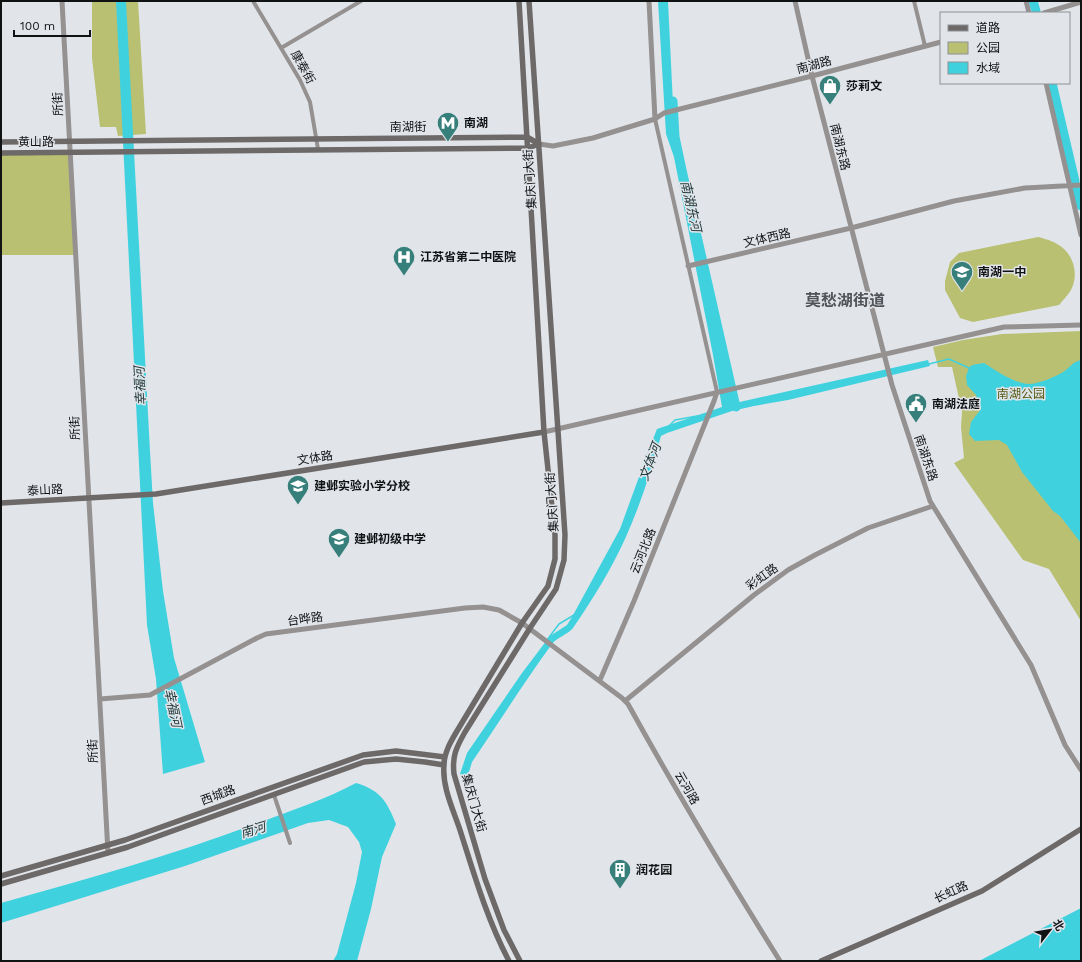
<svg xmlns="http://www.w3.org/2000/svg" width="1082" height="962" viewBox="0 0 1082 962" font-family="'Work Sans','Noto Sans SC',sans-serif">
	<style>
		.green { fill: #b9c072 }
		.water { fill: #40d1de }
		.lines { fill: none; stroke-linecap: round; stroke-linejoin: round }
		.stream { stroke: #40d1de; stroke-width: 1.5 }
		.river { stroke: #40d1de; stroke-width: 9 }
		.minor { stroke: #949190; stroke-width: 4 }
		.tertiary { stroke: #949190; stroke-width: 5 }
		.secondary { stroke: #6d6968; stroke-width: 5.5 }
		.labels { text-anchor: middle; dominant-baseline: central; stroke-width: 3; stroke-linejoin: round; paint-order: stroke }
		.street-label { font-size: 12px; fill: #111214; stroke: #e1e5ea }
		.poi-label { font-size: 12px; font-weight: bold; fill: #111214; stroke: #e1e5ea; text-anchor: start }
		.park-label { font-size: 12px; fill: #555a14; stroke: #e1e5ea }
		.water-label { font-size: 13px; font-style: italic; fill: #223a3c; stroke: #e1e5ea }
		.district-label { font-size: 16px; font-weight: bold; fill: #505357; stroke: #e1e5ea }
	</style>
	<rect width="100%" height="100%" fill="#e1e5ea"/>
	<path class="green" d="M92,1H138L146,134L118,136L116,127H100L92,58Z
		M1,153H70L77,255H1Z
		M1038,237C1047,239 1058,243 1064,249C1075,259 1078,277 1071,290C1068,295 1063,300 1059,305L973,322L960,318L945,290V281L950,262L959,253Z
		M1081,331V621L1049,569L1023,560L954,463L964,458L961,427L962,412L952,367H938L933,347L963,340L1002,334Z"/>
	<path class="water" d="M116,1H126L150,451L153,503L163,591L174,658L205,762L163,774L156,679L147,625Z
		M658,1H668L675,146L721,343L733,402L735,403L928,360L930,366L788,400L754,406L732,411L667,433L661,436C651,471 640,506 625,539C611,570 592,600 573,628C569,634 557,637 552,644C524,682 499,723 472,762L469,772L464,777L460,774L467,753L522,673L550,636L567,625L572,617L620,529L651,444L657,429L722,407L713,355L674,157L666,134Z
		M1081,360V543L1060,516L1053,511L1022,472L1007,445L999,440L975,441L969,434L971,422L981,409L976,395L967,385L966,376L969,368L972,365L984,363C995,370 1015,384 1029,384C1038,384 1055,377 1063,372C1071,367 1072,362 1081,360Z
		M356,783C380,790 387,801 396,824L382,857L371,909L357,961H333L337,954L356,883L362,852L359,842L348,827L329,820L308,823L185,866L1,923V903C88,879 176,854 261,822C293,810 326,799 356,783Z
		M1081,908V961H979Z"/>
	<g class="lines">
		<path class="stream" d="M929,364L949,359L969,368
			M669,426L675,420L697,416
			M547,640L559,624L574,615"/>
		<path class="river" d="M1033,1L1036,11
			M1052,83L1075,181
			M673,101L675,137L682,170L736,407
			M1077,189L1081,206"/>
		<path class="minor" d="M253,1L300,80L310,102L318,149
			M914,1L925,46
			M281,48L361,1
			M655,119L717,392
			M274,795L290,843"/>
		<path class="tertiary" d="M62,1L108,853
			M649,1L655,119
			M795,1L812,76L892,385L930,501L1031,665L1065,745L1081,770
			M1026,1L1029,13
			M1044,13L1081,2
			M1046,83L1081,235
			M539,144L553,146L593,138L655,119L664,113L812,76L941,42
			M688,266L851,228L954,201L1025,188L1081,185
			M544,432L1004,327L1081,325
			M600,680L634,601L714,401L717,392
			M100,699L150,695L257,638L266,634L465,608L483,607L499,610L522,623L622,698L628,704C676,791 727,876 780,961
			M625,701L754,595L788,570L815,555L868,528L933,506"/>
		<path class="secondary" d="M1,142L527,137L539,144
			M1,153L528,148L539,144
			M1,503L156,494L544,432
			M1,876L125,840L363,755L396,751L445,757
			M1,884L128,847L364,762L396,759L425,762L444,765
			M509,961C487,919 474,874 460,830C453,809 442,787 444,765C444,753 451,741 457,731L522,623L548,586L555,559V535L544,432L519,1
			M520,961L504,930L485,879L454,774C452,756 456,748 465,732L530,628L556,589L564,560L565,535L529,1
			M821,961L982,891L1081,829"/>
	</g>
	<defs>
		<g id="shop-pin" transform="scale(1.15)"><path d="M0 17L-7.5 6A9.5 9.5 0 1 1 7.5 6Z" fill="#377f7a" stroke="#e1e5ea"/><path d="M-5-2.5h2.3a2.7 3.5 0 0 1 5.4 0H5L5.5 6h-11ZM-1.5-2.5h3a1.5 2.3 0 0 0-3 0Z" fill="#fff"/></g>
		<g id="metro-pin" transform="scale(1.15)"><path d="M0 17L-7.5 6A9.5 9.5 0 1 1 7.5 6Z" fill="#377f7a" stroke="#e1e5ea"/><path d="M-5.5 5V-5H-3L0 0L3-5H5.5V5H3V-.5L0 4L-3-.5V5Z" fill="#fff"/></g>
		<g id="hospital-pin" transform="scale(1.15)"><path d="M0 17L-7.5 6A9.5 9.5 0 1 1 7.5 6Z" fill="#377f7a" stroke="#e1e5ea"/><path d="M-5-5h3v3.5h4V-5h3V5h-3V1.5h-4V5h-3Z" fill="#fff"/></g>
		<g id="school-pin" transform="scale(1.15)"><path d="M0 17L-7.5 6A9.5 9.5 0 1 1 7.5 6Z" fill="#377f7a" stroke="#e1e5ea"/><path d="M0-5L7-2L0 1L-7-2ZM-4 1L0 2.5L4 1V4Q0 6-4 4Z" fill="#fff"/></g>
		<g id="civic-pin" transform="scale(1.15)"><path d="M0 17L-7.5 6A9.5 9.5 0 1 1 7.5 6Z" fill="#377f7a" stroke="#e1e5ea"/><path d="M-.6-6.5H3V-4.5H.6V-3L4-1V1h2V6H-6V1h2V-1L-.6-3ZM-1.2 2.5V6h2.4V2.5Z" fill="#fff"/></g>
		<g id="building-pin" transform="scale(1.15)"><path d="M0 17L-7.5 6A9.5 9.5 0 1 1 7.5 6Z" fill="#377f7a" stroke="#e1e5ea"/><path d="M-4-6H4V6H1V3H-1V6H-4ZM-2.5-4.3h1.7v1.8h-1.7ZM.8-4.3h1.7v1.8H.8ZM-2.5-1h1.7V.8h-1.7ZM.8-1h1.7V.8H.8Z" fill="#fff"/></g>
	</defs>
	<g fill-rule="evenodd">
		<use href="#shop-pin" x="830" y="86"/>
		<use href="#metro-pin" x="448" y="123"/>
		<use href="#hospital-pin" x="404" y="257"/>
		<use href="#school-pin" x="962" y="272"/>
		<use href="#civic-pin" x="916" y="404"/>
		<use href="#school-pin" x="298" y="486"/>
		<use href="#school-pin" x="339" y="539"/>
		<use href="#building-pin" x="620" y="870"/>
	</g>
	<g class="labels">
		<g class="street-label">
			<text transform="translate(814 65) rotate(-15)">南湖路</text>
			<text transform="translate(303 67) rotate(61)">康泰街</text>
			<text transform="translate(58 104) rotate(-93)">所街</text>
			<text x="408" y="127">南湖街</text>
			<text x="36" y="142">黄山路</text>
			<text transform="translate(840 147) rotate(76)">南湖东路</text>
			<text transform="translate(530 179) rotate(-94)">集庆门大街</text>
			<text transform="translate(767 238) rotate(-13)">文体西路</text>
			<text transform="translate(75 428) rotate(-93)">所街</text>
			<text transform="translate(315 458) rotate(-9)">文体路</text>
			<text transform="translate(926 458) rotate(71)">南湖东路</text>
			<text transform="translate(45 490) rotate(-3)">泰山路</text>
			<text transform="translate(552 502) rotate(-94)">集庆门大街</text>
			<text transform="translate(643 551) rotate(-68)">云河北路</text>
			<text transform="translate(762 577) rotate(-36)">彩虹路</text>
			<text transform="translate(305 619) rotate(-8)">台晔路</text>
			<text transform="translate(93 751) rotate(-93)">所街</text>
			<text transform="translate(687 788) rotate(60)">云河路</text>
			<text transform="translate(218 795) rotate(-20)">西城路</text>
			<text transform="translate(474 803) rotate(74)">集庆门大街</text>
			<text transform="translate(951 892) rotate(-24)">长虹路</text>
		</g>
		<g class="poi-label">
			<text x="846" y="86">莎莉文</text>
			<text x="464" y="123">南湖</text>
			<text x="420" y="257">江苏省第二中医院</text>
			<text x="978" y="272">南湖一中</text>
			<text x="932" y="404">南湖法庭</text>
			<text x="314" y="486">建邺实验小学分校</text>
			<text x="354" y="539">建邺初级中学</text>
			<text x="636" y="870">润花园</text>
		</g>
		<g class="park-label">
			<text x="1021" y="394">南湖公园</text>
		</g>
		<g class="water-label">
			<text transform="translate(691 206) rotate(77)">南湖东河</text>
			<text transform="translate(140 386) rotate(-93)">幸福河</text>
			<text transform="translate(650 462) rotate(-69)">文体河</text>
			<text transform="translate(173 708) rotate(78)">幸福河</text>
			<text transform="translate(253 830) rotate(-17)">南河</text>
		</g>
		<g class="district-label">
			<text x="845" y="300">莫愁湖街道</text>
		</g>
	</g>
	<rect width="1082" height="962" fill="none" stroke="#111214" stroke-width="4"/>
	<rect x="940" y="12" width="130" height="72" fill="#e1e5ea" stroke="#8e9194"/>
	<rect x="948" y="25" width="20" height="6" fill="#6d6968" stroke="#8e9194"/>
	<text x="976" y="32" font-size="12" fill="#111214">道路</text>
	<rect x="948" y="42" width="20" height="12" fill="#b9c072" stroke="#8e9194"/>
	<text x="976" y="52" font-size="12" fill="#111214">公园</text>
	<rect x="948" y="62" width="20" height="12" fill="#40d1de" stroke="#8e9194"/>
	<text x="976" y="72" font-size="12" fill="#111214">水域</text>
	<g transform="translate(1050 930) rotate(59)" stroke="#e1e5ea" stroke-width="3" paint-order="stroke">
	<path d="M0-3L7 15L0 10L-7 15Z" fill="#111214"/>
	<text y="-6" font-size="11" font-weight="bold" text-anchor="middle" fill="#111214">北</text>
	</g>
	<path d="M14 30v6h76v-6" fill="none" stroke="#111214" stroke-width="2"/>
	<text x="20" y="30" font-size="12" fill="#111214" stroke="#e1e5ea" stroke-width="3" paint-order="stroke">100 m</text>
</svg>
